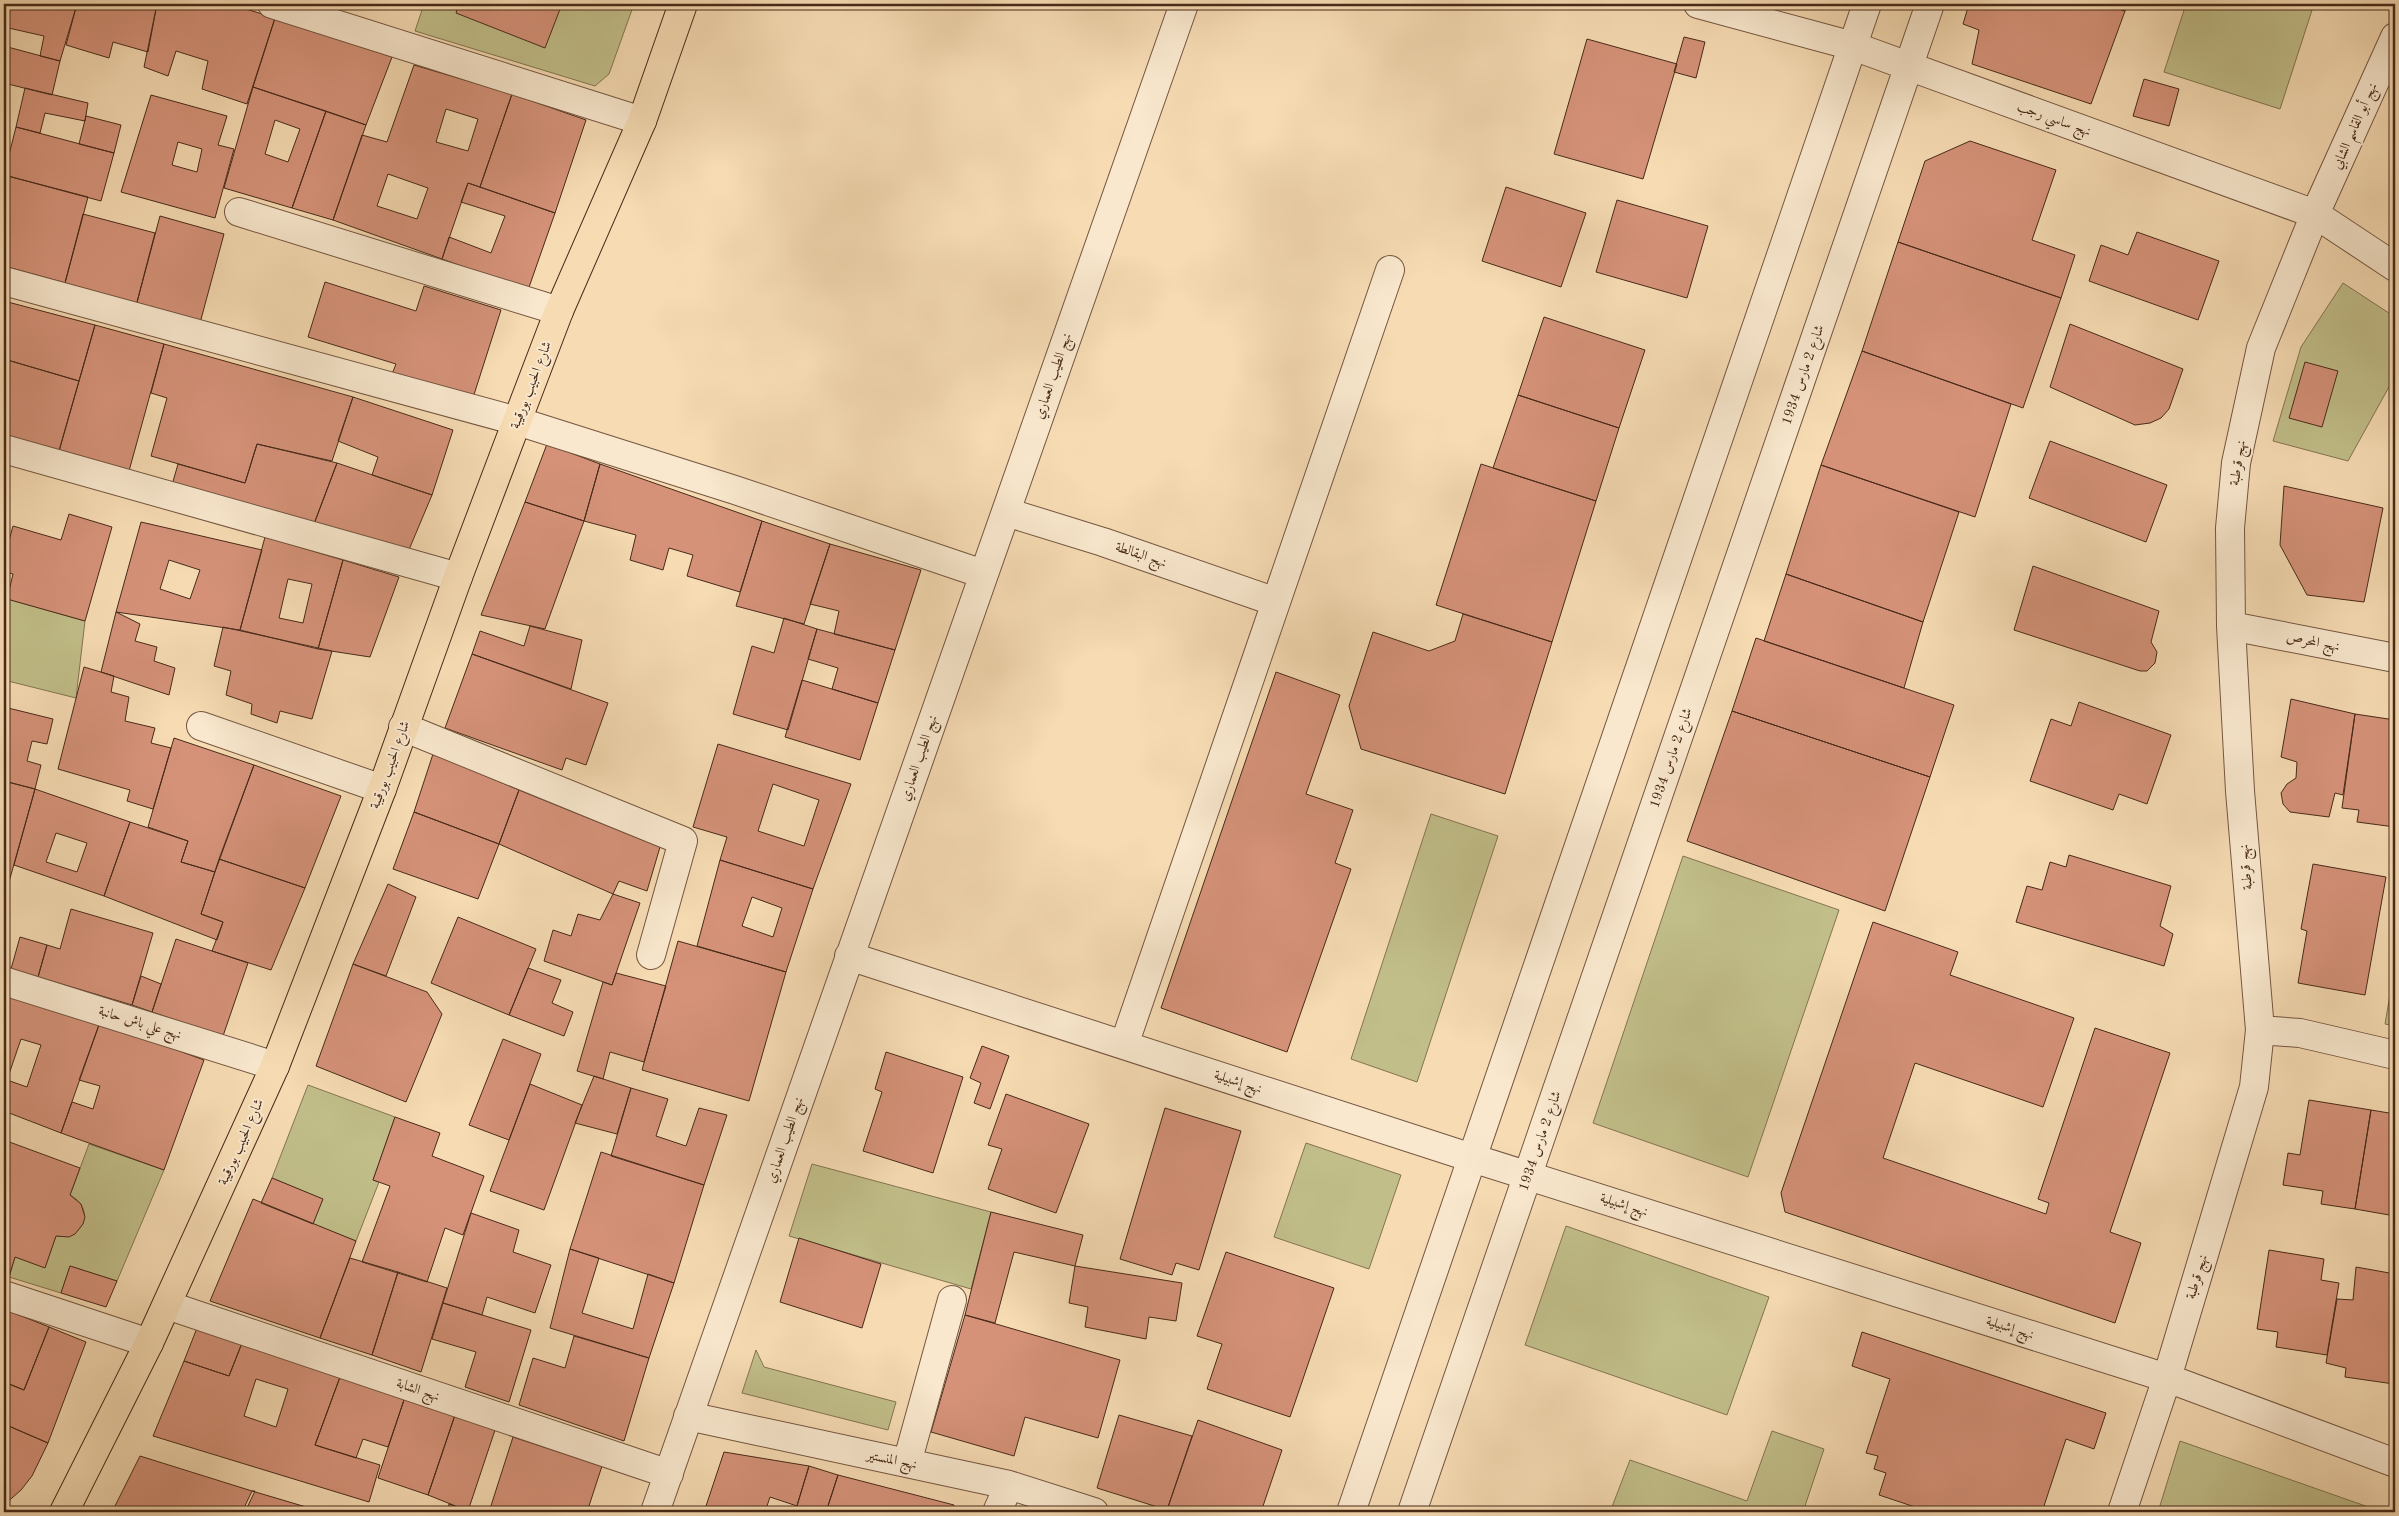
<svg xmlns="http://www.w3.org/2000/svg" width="2399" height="1516" viewBox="0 0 2399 1516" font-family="'Old Standard TT',Amiri,serif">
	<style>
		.green { fill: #c1be89; stroke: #847451 }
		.building { fill: #d59279; stroke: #482a19; fill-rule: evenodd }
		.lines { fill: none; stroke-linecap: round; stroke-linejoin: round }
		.minor-casing { stroke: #745640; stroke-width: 30 }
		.major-casing { stroke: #482a19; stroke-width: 30 }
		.minor { stroke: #f9e8ce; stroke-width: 28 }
		.major { stroke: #f6dbb3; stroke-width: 28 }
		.labels { text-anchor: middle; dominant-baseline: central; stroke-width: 4; stroke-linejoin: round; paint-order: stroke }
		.street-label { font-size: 14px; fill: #482a19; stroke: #f9e8ce }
	</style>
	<rect width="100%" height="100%" fill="#f6dbb3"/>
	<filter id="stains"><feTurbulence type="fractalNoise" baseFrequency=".004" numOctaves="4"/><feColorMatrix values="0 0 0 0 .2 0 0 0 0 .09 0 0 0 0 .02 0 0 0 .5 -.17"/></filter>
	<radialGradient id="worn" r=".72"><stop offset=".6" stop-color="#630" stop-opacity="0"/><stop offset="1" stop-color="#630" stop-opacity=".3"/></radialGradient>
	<path class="green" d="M424,4H634L609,74L595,86L415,31Z
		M2186,4H2314L2280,109L2164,72Z
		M2343,283L2395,317V376L2348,461L2273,441L2301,347Z
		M4,598L85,621L76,698L4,680Z
		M1431,814L1498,836L1417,1082L1351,1059Z
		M1683,856L1839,910L1748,1177L1593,1123Z
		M2395,966V1026L2385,1024Z
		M308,1085L395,1117L373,1180L379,1182L356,1241L313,1224L322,1199L272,1178Z
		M1306,1143L1401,1175L1369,1269L1274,1237Z
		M89,1144L164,1170L117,1281L70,1266L61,1293L9,1277L15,1257L45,1267L56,1236C84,1241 96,1208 70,1195Z
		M812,1164L991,1212L971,1289L789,1236Z
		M1566,1226L1769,1297L1727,1415L1525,1345Z
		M756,1350L764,1367L896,1402L888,1430L742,1393Z
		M1772,1431L1824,1449L1803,1512H1610L1630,1460L1747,1501Z
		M2180,1441L2377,1510L2376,1512H2158Z"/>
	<path class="building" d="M4,4H77L60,61L40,56L44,36L4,27Z
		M77,4H157L148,52L113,42L109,58L66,45Z
		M157,4H230L275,18L247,104L202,89L208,61L176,51L168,76L144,67Z
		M405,4H424L423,9Z
		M459,4H562L545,48L456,13Z
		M1969,4H2103L2125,11L2091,104L1972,64L1979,30L1963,24Z
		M2103,4H2127L2125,11Z
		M275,18L392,57L366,125L253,87Z
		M1684,37L1705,42L1696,78L1674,72Z
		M1587,39L1677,64L1643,179L1554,154Z
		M4,46L60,61L52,95L4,83Z
		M414,65L512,94L480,187L468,183L442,259L333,220L362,135L387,142ZM446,109L478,119L468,151L436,142ZM388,174L428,188L417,219L377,206Z
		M2144,79L2179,89L2169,126L2133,116Z
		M253,87L326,111L292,208L224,188ZM275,120L300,129L288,162L265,154Z
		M25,88L88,103L85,121L45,113L40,133L16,127Z
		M512,94L586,120L555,213L480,187Z
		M151,95L227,116L218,145L234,149L215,218L121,192ZM178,142L202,149L197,172L172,165Z
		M326,111L366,125L333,220L292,208Z
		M86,116L121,125L114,153L79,144Z
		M16,127L114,153L101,201L4,175Z
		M1970,141L2056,170L2032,240L2075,255L2061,298L1898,242L1925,161Z
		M4,175L88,197L65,283L4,266Z
		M468,183L555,213L528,290L442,259L449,237L491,253L505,216L461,202Z
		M1506,187L1586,213L1561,287L1482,261Z
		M1617,200L1708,226L1687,298L1596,272Z
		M83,214L155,233L136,306L65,283Z
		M160,216L224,234L200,323L136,306Z
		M2137,232L2219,261L2198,320L2089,281L2101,245L2128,255Z
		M1898,242L2061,298L2023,408L1862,351Z
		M325,282L416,311L424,286L501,310L471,404L390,379L396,364L308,337Z
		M4,301L95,325L79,381L4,359Z
		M1544,317L1645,350L1619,428L1518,395Z
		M2070,324L2183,369L2169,409L2161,418L2150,423L2135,425L2050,387Z
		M95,325L164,344L129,471L59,451Z
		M164,344L353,397L332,461L257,444L245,483L151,456L167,398L151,393Z
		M1862,351L2011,404L1975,517L1821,465Z
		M4,359L79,381L59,451L4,435Z
		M2305,362L2338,371L2322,427L2289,418Z
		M1518,395L1619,428L1596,501L1493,468Z
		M353,397L453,430L432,495L372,475L378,457L338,441Z
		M2050,441L2167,485L2146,542L2029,498Z
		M257,444L337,463L314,524L172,485L178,464L245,483Z
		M547,444L600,464L584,521L525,502Z
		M337,463L432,495L408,552L314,524Z
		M600,464L762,521L740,592L687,576L693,555L669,548L663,570L630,560L636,535L584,521Z
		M1481,464L1596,501L1552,642L1436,605Z
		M1821,465L1959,512L1923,622L1786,574Z
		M2284,486L2383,508L2364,602L2307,595L2280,545Z
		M525,502L584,521L545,629L481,615Z
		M69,514L112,527L85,621L7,599L13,574L4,572V559L13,526L61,540Z
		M762,521L830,544L804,624L736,606Z
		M141,522L262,550L240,630L116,612ZM169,560L200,570L190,599L160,589Z
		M265,537L343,560L318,649L240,630ZM288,579L312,584L303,623L279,618Z
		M830,544L921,570L895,650L834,634L839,611L810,604Z
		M343,560L399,577L370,657L318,649Z
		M2033,566L2159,611L2151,642L2157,652L2155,663L2147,671H2140L2014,630Z
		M1786,574L1923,622L1904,688L1764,641Z
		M116,612L140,624L135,641L157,647L154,661L175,668L169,695L101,672Z
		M1463,614L1552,642L1505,794L1361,749L1349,706L1373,632L1429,651L1455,641Z
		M784,618L817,629L788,730L733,714L752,646L774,653Z
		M530,626L582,640L571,689L472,654L480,631L524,646Z
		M223,627L332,651L312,719L280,711L277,723L251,714L252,704L226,695L231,671L214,666Z
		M817,629L895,650L878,703L832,689L838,668L808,659Z
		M1756,638L1954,705L1930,777L1732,711Z
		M472,654L608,703L586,765L566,758L562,770L445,728Z
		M84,667L114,676L111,692L129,697L125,721L155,728L151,743L171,748L153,809L127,801L130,790L58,769Z
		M1276,672L1340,695L1306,794L1353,810L1335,863L1351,869L1287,1052L1161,1008Z
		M802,680L878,703L860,760L785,737Z
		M2291,699L2355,714L2343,795L2335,793L2329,817L2290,812L2283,804L2281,793L2287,784L2296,778L2297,762L2281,757Z
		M2079,702L2171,735L2147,804L2119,794L2113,810L2030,781L2051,719L2071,726Z
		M4,707L53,719L47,744L32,741L27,761L41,765L35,789L4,781Z
		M1732,711L1930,777L1885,911L1687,841Z
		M2355,714L2395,720V827L2357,822L2359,810L2342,808Z
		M174,738L254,765L215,872L181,862L188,841L148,827Z
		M718,744L851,784L813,889L720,860L727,837L693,827ZM773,784L819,800L804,846L758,831Z
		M433,754L519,790L499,844L414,812Z
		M254,765L341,796L305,888L219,859Z
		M4,781L35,789L7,889L4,888Z
		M35,789L130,822L104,896L14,865ZM56,833L87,843L77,872L46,862Z
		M519,790L660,847L647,891L619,881L613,894L499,844Z
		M414,812L499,844L478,899L393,869Z
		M130,822L188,841L181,862L215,872L201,914L223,922L217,940L104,896Z
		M2069,855L2171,886L2160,926L2173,934L2164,966L2016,922L2027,886L2042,890L2050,862L2066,867Z
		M219,859L305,888L271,970L212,951L223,922L201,914Z
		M720,860L813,889L786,972L697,946ZM752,897L782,908L773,937L742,926Z
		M2313,864L2386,877L2365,995L2298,983L2307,931L2301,929Z
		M388,884L416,897L386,976L353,964Z
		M613,894L640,903L612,985L544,961L553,930L571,936L578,914L600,920Z
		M71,909L153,933L132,1005L38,977L47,945L60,949Z
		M458,917L536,949L509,1015L431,983Z
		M1873,922L1958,952L1950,975L2074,1018L2043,1107L1915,1063L1883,1158L2046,1214L2049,1203L2038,1199L2095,1028L2170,1053L2110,1232L2141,1243L2115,1323L1785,1212L1781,1193Z
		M20,937L47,945L38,977L11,969Z
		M176,939L248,963L223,1036L152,1012Z
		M678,941L786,972L749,1101L642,1070Z
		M353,964L427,992L442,1014L406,1102L316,1066Z
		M528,968L561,980L552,1003L573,1012L564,1036L509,1015Z
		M616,973L666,986L644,1062L610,1052L603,1079L577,1071L603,982L612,985Z
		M141,976L161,984L152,1012L132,1005Z
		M10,994L100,1022L61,1133L4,1111V1013ZM21,1039L41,1045L27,1087L7,1080Z
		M100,1022L204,1060L164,1170L61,1133L72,1102L93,1109L100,1086L79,1080Z
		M503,1039L541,1054L509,1140L469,1125Z
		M982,1046L1009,1056L990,1109L974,1103L981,1083L970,1078Z
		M886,1052L963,1077L933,1173L863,1151L882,1092L875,1089Z
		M594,1076L631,1088L617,1134L575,1123Z
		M530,1084L582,1105L544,1210L490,1191Z
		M631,1088L668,1099L656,1136L686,1146L699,1108L727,1115L704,1185L611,1156Z
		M1006,1094L1089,1124L1056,1213L988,1189L1002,1149L988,1145Z
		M2309,1100L2371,1110L2355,1209L2321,1204L2323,1191L2283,1185L2288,1153L2300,1155Z
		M1165,1108L1241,1131L1199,1270L1176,1263L1172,1275L1120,1259Z
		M2371,1110L2395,1114V1216L2355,1209Z
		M395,1117L440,1133L432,1156L484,1176L463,1235L445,1228L427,1282L362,1262L390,1186L373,1180Z
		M4,1140L80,1168L70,1195L81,1204L85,1217L83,1224L75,1234L69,1237L56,1236L45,1268L15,1257L9,1277L4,1275Z
		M601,1152L704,1185L674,1283L570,1249Z
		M272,1178L323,1199L313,1224L261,1203Z
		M253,1199L356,1241L320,1338L210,1301Z
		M991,1212L1083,1235L1075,1266L1014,1252L995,1323L965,1315Z
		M471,1213L519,1230L513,1252L551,1265L535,1313L487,1297L482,1315L443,1303Z
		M799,1238L881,1264L862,1328L780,1302Z
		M570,1249L599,1258L582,1313L633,1329L648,1274L674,1283L649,1358L550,1328Z
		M2269,1250L2324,1259L2321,1280L2339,1283L2327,1355L2276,1347L2278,1332L2257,1329Z
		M1226,1252L1334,1288L1290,1417L1207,1389L1222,1344L1197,1336Z
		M350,1258L398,1272L372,1355L320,1338Z
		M70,1266L117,1281L106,1307L61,1293Z
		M1075,1266L1182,1283L1176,1321L1149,1317L1146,1339L1085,1327L1088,1307L1069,1303Z
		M2356,1267L2395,1274L2394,1384L2345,1377L2346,1368L2326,1363L2337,1299L2353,1300Z
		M398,1272L447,1288L421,1372L372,1355Z
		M443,1303L531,1330L509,1402L465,1387L476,1352L432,1339Z
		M4,1309L49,1327L24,1390L4,1382Z
		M965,1315L1120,1360L1098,1438L1025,1417L1014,1456L931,1432Z
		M49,1327L86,1342L48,1443L4,1424V1382L24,1390Z
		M197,1328L242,1343L229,1376L184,1361Z
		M1862,1332L2106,1413L2094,1449L2066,1439L2042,1512H1930L1879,1495L1886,1473L1874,1469L1878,1456L1866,1453L1890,1379L1852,1366Z
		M574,1336L649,1358L624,1441L519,1405L533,1358L565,1368Z
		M242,1343L340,1377L315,1445L380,1465L369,1502L153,1436L184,1361L229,1376ZM256,1379L288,1389L276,1427L244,1416Z
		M340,1377L405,1397L388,1447L363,1439L356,1458L315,1445Z
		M405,1397L455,1415L428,1495L378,1478Z
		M455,1415L495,1430L468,1511L428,1495Z
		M1119,1415L1192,1436L1167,1510L1097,1488Z
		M1198,1420L1282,1450L1261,1512H1175L1167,1510Z
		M4,1424L48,1443L32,1476L21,1490L4,1505Z
		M513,1437L602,1466L587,1512H489Z
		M724,1452L809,1466L797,1506L770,1497L765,1512H704Z
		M140,1456L252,1491H255L245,1512H112Z
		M809,1466L838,1475L826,1512H795Z
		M838,1475L954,1505L952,1512H826Z
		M252,1491L323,1512H242Z
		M449,1504L468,1511L470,1512H447Z"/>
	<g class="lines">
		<g class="minor-casing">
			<path id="minor" d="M272,4L642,121
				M1698,4L1853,46L2315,214L2395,267
				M239,212L559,311
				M4,281L517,421L735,490L983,574
				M4,449L458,577
				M1006,512L1103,542L1276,602
				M2231,626L2395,658
				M201,726L382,789
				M403,727L683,841L651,955
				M849,956L1472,1158L2167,1378L2395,1463
				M4,981L275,1066
				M2260,1030L2300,1033L2395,1055
				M1124,1045L1390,270
				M4,1295L149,1343
				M167,1305L669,1474
				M688,1416L1009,1485L1094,1512
				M907,1463L952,1300
				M655,1512L1184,4
				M997,1512L1009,1485
				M1351,1512L1867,4
				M1412,1512L1930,4
				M2122,1512L2167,1378L2254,1087L2260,1030L2240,791L2231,626L2230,528L2236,463L2261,348L2315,214L2395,37"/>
		</g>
		<g class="major-casing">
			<path id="major" d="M64,1512L149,1343L275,1066L382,789L458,577L517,421L559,311L642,121L683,4"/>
		</g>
		<use href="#minor" class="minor"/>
		<use href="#major" class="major"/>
	</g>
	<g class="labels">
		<g class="street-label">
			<text transform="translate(2054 119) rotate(20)">نهج ساسي رجب</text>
			<text transform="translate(2355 126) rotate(-66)">نهج أبو القاسم الشابي</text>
			<text transform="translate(1803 375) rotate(-71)">شارع 2 مارس 1934</text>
			<text transform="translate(1053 376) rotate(-71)">نهج الطيب العماري</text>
			<text transform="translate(531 385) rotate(-69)">شارع الحبيب بورقيبة</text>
			<text transform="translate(2238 463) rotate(-81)">نهج قرطبة</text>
			<text transform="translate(1141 555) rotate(19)">نهج البقالطة</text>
			<text transform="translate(2313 642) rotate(11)">نهج المحرص</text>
			<text transform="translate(919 758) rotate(-71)">نهج الطيب العماري</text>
			<text transform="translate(1671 758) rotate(-71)">شارع 2 مارس 1934</text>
			<text transform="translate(390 765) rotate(-70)">شارع الحبيب بورقيبة</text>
			<text transform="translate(2246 867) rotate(-95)">نهج قرطبة</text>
			<text transform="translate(140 1023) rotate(17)">نهج علي باش حانبة</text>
			<text transform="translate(1238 1082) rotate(18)">نهج إشبيلية</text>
			<text transform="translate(785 1140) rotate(-71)">نهج الطيب العماري</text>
			<text transform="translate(1540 1141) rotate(-71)">شارع 2 مارس 1934</text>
			<text transform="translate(241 1142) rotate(-66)">شارع الحبيب بورقيبة</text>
			<text transform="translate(1624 1205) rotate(18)">نهج إشبيلية</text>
			<text transform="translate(2197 1277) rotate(-73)">نهج قرطبة</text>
			<text transform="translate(2010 1328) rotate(18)">نهج إشبيلية</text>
			<text transform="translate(418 1390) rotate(19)">نهج الشابة</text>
			<text transform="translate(892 1460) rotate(12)">نهج المنستير</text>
		</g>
	</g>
	<rect width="2399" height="1516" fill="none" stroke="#f6dbb3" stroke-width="20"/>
	<rect x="5" y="5" width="2389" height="1506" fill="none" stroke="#482a19" stroke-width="2.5"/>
	<rect x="10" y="10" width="2379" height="1496" fill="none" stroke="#482a19"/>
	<rect width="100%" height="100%" filter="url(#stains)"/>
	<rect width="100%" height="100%" fill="url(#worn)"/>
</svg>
